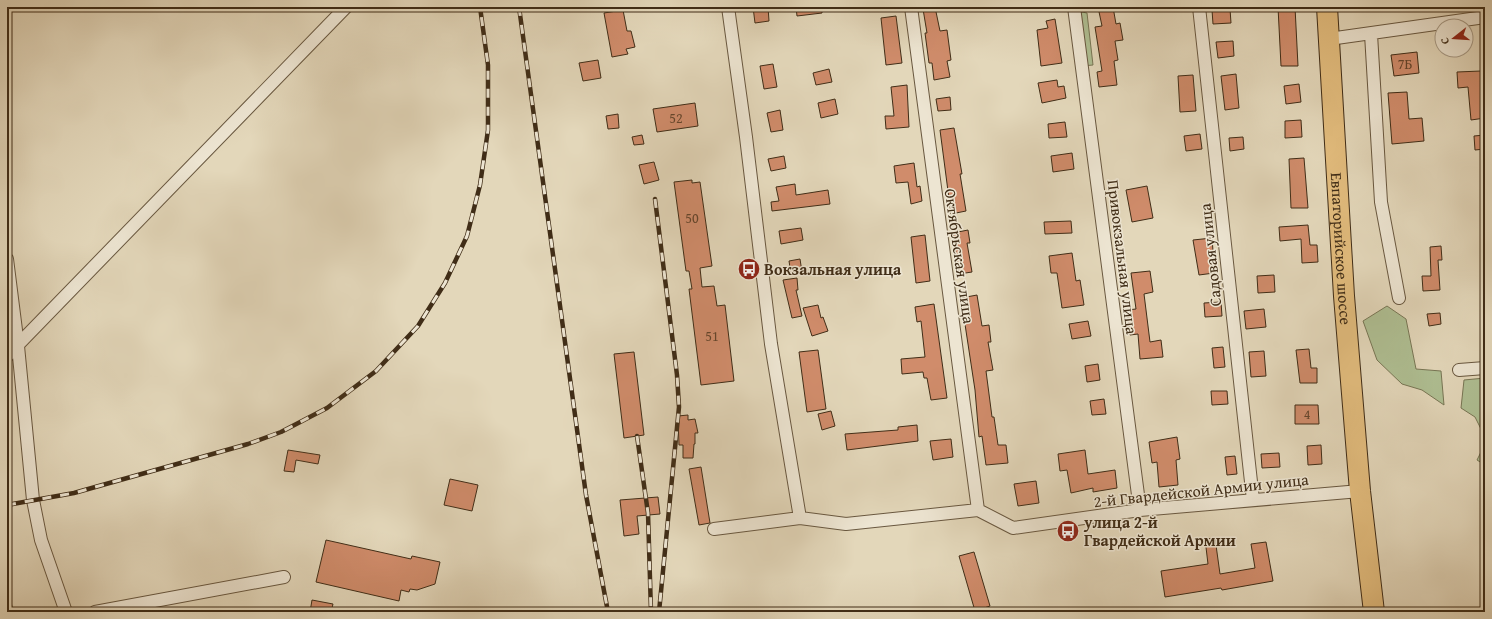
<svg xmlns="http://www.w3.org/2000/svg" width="1492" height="619" viewBox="0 0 1492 619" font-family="'Gentium Book Plus',serif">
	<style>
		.green { fill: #afbf93; stroke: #787655 }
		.building { fill: #d08c6b; stroke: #402d17 }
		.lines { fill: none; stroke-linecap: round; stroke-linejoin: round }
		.minor-casing { stroke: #695840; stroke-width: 14 }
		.primary-casing { stroke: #402d17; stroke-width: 22 }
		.minor { stroke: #ede5d2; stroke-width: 12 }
		.primary { stroke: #e2bc7d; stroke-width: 20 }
		.rail-casing { stroke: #402d17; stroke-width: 4.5 }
		.rail { stroke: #ede5d2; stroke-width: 3; stroke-dasharray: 9; stroke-linecap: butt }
		.labels { text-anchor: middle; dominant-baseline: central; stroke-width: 3; stroke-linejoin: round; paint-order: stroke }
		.number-label { font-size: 14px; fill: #64452c }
		.street-label { font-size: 16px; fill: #402d17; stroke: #ede5d2 }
		.poi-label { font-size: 16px; font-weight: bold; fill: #402d17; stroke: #ede5d2; text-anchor: start }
	</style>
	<rect width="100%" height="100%" fill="#e3d7ba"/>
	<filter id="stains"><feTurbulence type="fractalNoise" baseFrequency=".005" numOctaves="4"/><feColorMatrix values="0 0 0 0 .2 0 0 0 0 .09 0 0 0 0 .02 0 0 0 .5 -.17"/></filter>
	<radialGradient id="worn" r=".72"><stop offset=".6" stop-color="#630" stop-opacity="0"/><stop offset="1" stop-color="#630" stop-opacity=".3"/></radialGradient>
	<path class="green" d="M1082,12L1087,13L1093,65L1082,66L1076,15Z
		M1387,306L1406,319L1416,369L1441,371L1444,405L1422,390L1402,384L1377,360L1363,321Z
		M1485,378V465L1477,460L1483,448L1481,429L1475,417L1461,408L1464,380Z
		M7,590L14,612H7Z"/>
	<path class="building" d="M753,7H768L769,21L755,23Z
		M796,7H822V13L797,16Z
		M935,7L940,31L947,30L951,60L947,61L950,77L934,80L932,63H929L925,33H927L923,9Z
		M1098,7H1113L1116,24L1120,23L1123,40L1115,41L1118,60L1114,61L1117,85L1099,87L1097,72L1102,71L1095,27L1102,26Z
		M1278,7H1295L1298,66H1281Z
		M1230,9L1231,23L1213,24L1212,10Z
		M623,10L627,31H631L635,47L626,49L628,54L612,57L604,13Z
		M896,16L902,63L886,65L881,18Z
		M1055,19L1062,63L1041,66L1037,30L1048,28L1046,21Z
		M1233,41L1234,56L1218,58L1216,42Z
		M1417,52L1419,73L1394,76L1391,55Z
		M598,60L601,78L583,81L579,63Z
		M773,64L777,87L764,89L760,66Z
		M829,69L832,82L816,85L813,73Z
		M1481,71L1485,118L1471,120L1468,87L1458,88L1457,72Z
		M1236,74L1239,108L1225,110L1221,76Z
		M1193,75L1196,111L1180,112L1178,76Z
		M1057,80L1058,87L1064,86L1066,98L1042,103L1038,83Z
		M1299,84L1301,102L1286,104L1284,86Z
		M907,85L909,127L886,129L885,116H894L891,87Z
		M1407,92L1409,119L1422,118L1424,141L1392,144L1388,93Z
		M950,97L951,110L938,111L936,99Z
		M835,99L838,114L821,118L818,103Z
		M695,103L698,126L657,132L653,109Z
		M780,110L783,130L771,132L767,113Z
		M618,114L619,128L608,129L606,116Z
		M1301,120L1302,137L1285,138V121Z
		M1065,122L1067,137L1049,138L1048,124Z
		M954,128L962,174H960L966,211L951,214L940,130Z
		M1200,134L1202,149L1186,151L1184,136Z
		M642,135L644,144L634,145L632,137Z
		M1485,135V149L1475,150L1474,136Z
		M1243,137L1244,149L1230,151L1229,138Z
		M1072,153L1074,169L1053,172L1051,156Z
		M784,156L786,168L771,171L768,159Z
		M1304,158L1308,208H1291L1289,159Z
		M654,162L659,180L644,184L639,165Z
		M914,163L917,187L920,186L922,201L911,204L908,182L896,183L894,166Z
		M692,180V183L700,182L712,266L700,268L702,287L714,286L717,306L725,305L734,381L701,385L689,289H692L689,271H686L674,182Z
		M795,184L796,195L828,190L830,204L772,211L771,202L779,201L776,187Z
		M1147,186L1153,218L1132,222L1126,190Z
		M1071,221L1072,233L1045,234L1044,222Z
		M1308,225L1310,245H1317L1318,262L1302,263L1301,239L1280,241L1279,227Z
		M801,228L803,240L781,244L779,231Z
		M968,230L970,243H967L972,272L959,274L953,233Z
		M925,235L930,281L916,283L911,237Z
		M1212,238L1213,251L1211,252L1214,273L1199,275L1193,240Z
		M1441,246L1442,260H1438L1440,290L1423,291L1422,276H1431L1430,247Z
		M1072,253L1076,281L1080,280L1084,305L1062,308L1057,273H1051L1049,256Z
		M800,259L802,272L791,274L789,261Z
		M1150,271L1153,292L1144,294L1150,342L1161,340L1163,357L1140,359L1138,334L1130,335L1127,310L1136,309L1131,273Z
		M1274,275L1275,292L1258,293L1257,276Z
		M797,278L798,290H796L802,316L792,318L783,280Z
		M977,295L982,326L989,325L991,342H988L993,370L986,371L992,417H994L998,445H1006L1008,463L986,465L982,436L979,437L975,390L961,298Z
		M1221,302L1222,316L1205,317L1204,303Z
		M934,304L947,398L931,400L927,378H924L923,372L902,374L901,359L925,357L921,321L917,322L915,307Z
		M818,305L821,318L823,317L828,331L812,336L803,308Z
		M1264,309L1266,327L1246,329L1244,311Z
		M1440,313L1441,324L1429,326L1427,314Z
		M1088,321L1091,336L1072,339L1069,324Z
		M1223,347L1225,367L1214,368L1212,348Z
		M1309,349L1311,368H1317V383H1300L1296,350Z
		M818,350L826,409L807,412L799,352Z
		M1264,351L1266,376L1251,377L1249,352Z
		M634,352L644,435L624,438L614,354Z
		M1098,364L1100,380L1087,382L1085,366Z
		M1211,391H1227L1228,404L1212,405Z
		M1104,399L1106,414L1092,415L1090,401Z
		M1295,405H1318L1319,424H1295Z
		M831,411L835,426L822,430L818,414Z
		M688,415V420L695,419L698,433H695V444H694L693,458H683V445H679L678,416Z
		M917,425L918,441L847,450L845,434L898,430V427Z
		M1177,437L1180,459L1176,460L1178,485L1159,487L1157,462L1152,463L1149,442Z
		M951,439L953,457L933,460L930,441Z
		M1321,445L1322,464L1308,465L1307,446Z
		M288,450L320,455L318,464L296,460L294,472L284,471Z
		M1085,450L1088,474L1115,470L1117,488L1093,492V488L1071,493L1067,470L1060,471L1058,454Z
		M1279,453L1280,467L1262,468L1261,454Z
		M1235,456L1237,474L1227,475L1225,457Z
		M701,467L710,523L699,525L689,469Z
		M450,479L478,485L472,511L444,505Z
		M1036,481L1039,503L1018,506L1014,484Z
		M658,497L660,514L637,516L639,534L624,536L620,500Z
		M1215,538L1220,574L1255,568L1251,544L1266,542L1273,581L1222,590L1221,588L1165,597L1161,571L1208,564L1205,539Z
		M326,540L411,559L412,556L440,562L435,584L417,590L410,589L409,592L401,590L399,601L316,582Z
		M974,552L990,606L975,611L959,556Z
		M312,600L333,604L331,612H310Z"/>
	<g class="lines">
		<g class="minor-casing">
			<path id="minor" d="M728,7L746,137L771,344L800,518
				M911,7L978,510
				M1074,7L1140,510
				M1199,7L1253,500
				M1371,34L1381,202L1399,298
				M1329,39L1485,17
				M7,259L18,346L33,500L41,540L66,612
				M7,356L346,7
				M1459,370L1485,368
				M978,510L1013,528L1140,510L1360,491
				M714,529L800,518L846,524L978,510
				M95,612L284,577"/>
		</g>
		<g class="primary-casing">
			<g id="primary">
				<path id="s1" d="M1327,7L1344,296L1360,491L1374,612"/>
			</g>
		</g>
		<use href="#minor" class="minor"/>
		<use href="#primary" class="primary"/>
		<g class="rail-casing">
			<path id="rail" d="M519,7L586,495L608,612
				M655,199L677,375L679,407L659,612
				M637,436L648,513L651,612
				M7,505L74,493L248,444L281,432L327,408L376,371L418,326L445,283L467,236L480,185L488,130V65L480,7"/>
		</g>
		<use href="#rail" class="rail"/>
	</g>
	<defs>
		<g id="bus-disc" transform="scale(1.15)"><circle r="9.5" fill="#8f2418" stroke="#ede5d2"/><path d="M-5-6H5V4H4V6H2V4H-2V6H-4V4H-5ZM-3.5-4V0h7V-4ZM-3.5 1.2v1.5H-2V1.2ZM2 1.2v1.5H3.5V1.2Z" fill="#fff"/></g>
	</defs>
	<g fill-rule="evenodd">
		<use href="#bus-disc" x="749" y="269"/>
		<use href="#bus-disc" x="1068" y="531"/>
	</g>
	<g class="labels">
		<g class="number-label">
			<text x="1405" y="64">7Б</text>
			<text x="676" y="118">52</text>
			<text x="692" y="218">50</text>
			<text x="712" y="336">51</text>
			<text x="1307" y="414">4</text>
		</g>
		<g class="street-label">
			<text stroke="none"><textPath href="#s1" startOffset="242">Евпаторийское шоссе</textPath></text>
			<text transform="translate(1210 255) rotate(-96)">Садовая улица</text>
			<text transform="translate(960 256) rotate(82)">Октябрьская улица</text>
			<text transform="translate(1123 257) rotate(83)">Привокзальная улица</text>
			<text transform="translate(1201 490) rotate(-6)">2-й Гвардейской Армии улица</text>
		</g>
		<g class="poi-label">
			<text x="764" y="269">Вокзальная улица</text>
			<text x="1084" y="522">улица 2-й<tspan x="1084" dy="18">Гвардейской Армии</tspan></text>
		</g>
	</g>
	<rect width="1492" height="619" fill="none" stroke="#e3d7ba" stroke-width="24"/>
	<rect x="8" y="8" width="1476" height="603" fill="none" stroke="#402d17" stroke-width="2"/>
	<rect x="12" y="12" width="1468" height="595" fill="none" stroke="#402d17"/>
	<g transform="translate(1454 38) rotate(253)"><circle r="19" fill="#ede5d2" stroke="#a89b87"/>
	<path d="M0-3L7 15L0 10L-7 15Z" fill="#8f2418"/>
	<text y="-6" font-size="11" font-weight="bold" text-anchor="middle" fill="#402d17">С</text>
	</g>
	<rect width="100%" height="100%" filter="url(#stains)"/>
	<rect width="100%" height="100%" fill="url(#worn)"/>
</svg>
